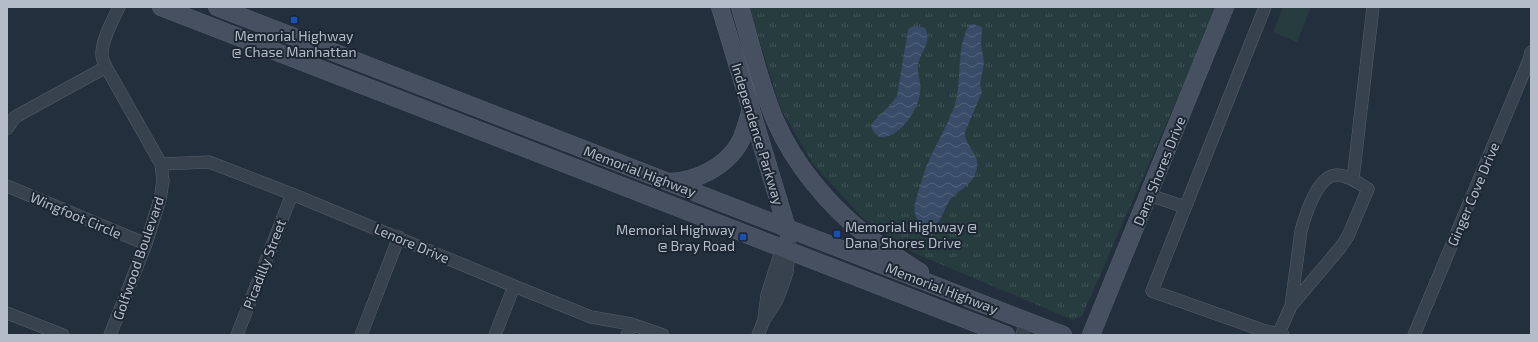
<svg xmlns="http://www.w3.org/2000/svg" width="1538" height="342" viewBox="0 0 1538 342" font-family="'Exo 2',sans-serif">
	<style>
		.grass { fill: url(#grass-tufts) }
		.park { fill: #263c3f }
		.water { fill: url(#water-waves) }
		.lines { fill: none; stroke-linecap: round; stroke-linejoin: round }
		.street-casing { stroke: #565f6c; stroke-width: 13 }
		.secondary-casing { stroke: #565f6c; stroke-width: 18 }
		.street { stroke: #38414e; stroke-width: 12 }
		.secondary { stroke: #465061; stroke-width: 17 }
		.transit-dot { fill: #1a4fb4; stroke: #1d2633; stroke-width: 1.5 }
		.labels { text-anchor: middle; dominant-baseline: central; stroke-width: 4; stroke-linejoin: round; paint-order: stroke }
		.poi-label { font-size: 14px; fill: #b4bcc9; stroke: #1d2633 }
		.street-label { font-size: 14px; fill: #b4bcc9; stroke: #1d2633 }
	</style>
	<defs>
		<pattern id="grass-tufts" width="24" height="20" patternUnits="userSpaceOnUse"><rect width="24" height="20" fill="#263c3f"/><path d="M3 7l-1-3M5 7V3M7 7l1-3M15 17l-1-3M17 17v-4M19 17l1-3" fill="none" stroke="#435659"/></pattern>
		<pattern id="water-waves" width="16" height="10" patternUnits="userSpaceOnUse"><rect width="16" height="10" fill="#394c67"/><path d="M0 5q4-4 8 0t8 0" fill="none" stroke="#53647b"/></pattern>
	</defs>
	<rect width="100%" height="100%" fill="#242f3e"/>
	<path class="grass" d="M749,7H1215L1190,70L1082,316L1073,320L914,253L863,218L813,164L781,109Z"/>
	<path class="park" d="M1283,7H1311L1297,42L1273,32Z"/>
	<path class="water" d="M973,24L982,27L981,44L984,63L980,84L982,92L965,132C964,146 980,153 977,168C973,186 960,188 950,200C944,207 939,235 923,225C919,223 916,218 915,213C914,204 917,197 919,189C923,178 925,168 930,158C938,141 947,125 954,108C963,82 955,50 969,25Z
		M916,26L925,28C933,42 920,52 918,65C917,74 922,84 920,93C919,104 911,117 904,125C894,136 877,145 871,126C876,116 889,109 897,96L908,30L911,27Z"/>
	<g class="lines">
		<g class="street-casing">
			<path id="street" d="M1265,7L1152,291L1262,330L1283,335
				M7,129L15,117L106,67
				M161,164L209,162L292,194L514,286L591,317L631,324L663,335
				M1353,179L1373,7
				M7,186L146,244
				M1149,195L1185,207
				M7,313L63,335
				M764,319L767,295L782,248
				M110,335L146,244L160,199L163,181L161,164L106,67C104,63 102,59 102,55C101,41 113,20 119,7
				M237,335L292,194
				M361,335L399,237
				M495,335L514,286
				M627,335L631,324
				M758,335L764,320L777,300L782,287L787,272L790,245
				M1022,335L1026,321
				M1278,335L1291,306L1340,248L1348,236L1368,189C1359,183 1349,176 1338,175C1318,173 1305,216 1301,231L1291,306
				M1414,335L1529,60L1531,52"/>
		</g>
		<g class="secondary-casing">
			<path id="secondary" d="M161,7L1006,335
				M217,7L1063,335
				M720,7L789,235
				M740,7C751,44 760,85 775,120C794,164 828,205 865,234C882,248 901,260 920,272
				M669,182C696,182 727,166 740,142C745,132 748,120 751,109
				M1091,335L1225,7"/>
		</g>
		<use href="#street" class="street"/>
		<use href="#secondary" class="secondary"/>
	</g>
	<g class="transit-dot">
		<rect x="290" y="16" width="8" height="8" rx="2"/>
		<rect x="833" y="230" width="8" height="8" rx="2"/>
		<rect x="739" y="233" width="8" height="8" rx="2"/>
	</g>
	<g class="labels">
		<g class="poi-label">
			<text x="294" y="35">Memorial Highway<tspan x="294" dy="16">@ Chase Manhattan</tspan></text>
			<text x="845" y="226" text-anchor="start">Memorial Highway @<tspan x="845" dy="16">Dana Shores Drive</tspan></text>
			<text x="735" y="229" text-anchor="end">Memorial Highway<tspan x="735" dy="16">@ Bray Road</tspan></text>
		</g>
		<g class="street-label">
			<text transform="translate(758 134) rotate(73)">Independence Parkway</text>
			<text transform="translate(640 171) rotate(21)">Memorial Highway</text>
			<text transform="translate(1159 171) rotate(-68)">Dana Shores Drive</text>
			<text transform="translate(1473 194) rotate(-67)">Ginger Cove Drive</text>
			<text transform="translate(76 215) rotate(23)">Wingfoot Circle</text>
			<text transform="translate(412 243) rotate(23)">Lenore Drive</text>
			<text transform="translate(138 258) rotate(-71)">Golfwood Boulevard</text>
			<text transform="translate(264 264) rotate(-69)">Picadilly Street</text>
			<text transform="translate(942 288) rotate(21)">Memorial Highway</text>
		</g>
	</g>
	<rect width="1538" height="342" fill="none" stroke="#b4bcc9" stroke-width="16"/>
</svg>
